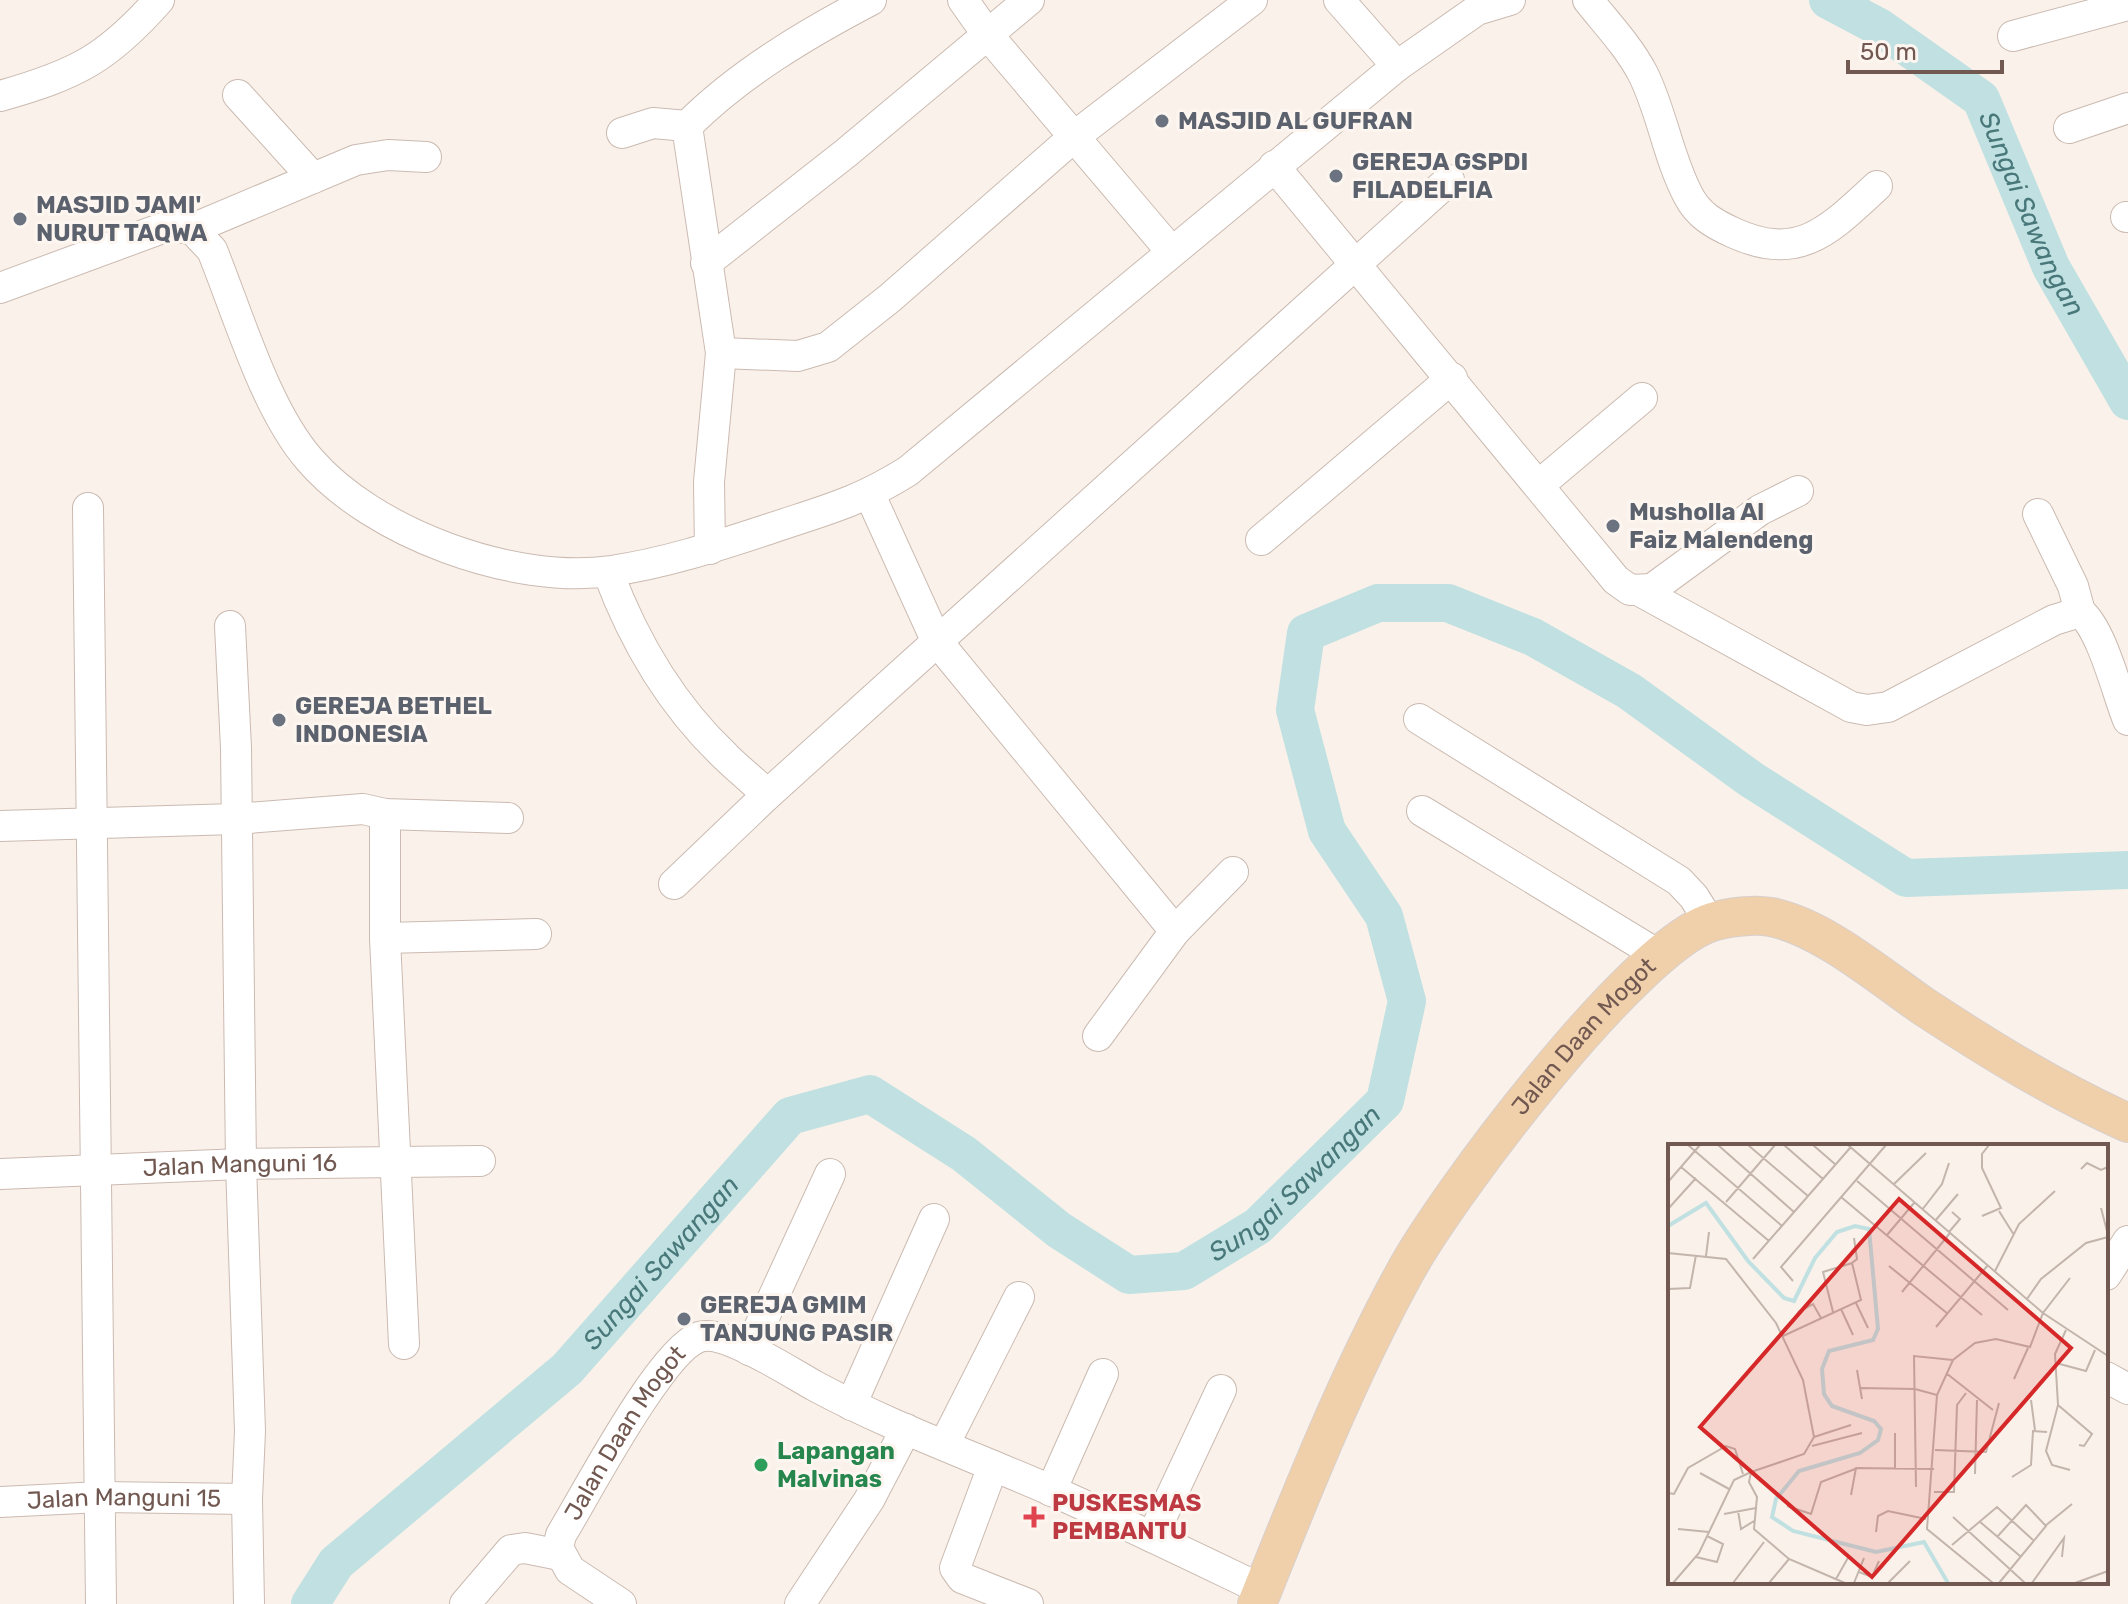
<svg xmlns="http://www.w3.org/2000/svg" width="2128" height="1604" viewBox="0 0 2128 1604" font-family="Rubik,sans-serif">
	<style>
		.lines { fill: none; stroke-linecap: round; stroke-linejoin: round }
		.river { stroke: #c0e0e1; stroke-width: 38 }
		.minor-casing { stroke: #cbbab1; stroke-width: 32 }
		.major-casing { stroke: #d7d0ce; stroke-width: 40 }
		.minor { stroke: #fff; stroke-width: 30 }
		.major { stroke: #f0cfab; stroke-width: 38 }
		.worship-dot { fill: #6b7280; stroke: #fdf6f0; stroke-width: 3 }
		.leisure-dot { fill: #2e9e5b; stroke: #fdf6f0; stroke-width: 3 }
		.health-dot { fill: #e0444e; stroke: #fdf6f0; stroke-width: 3 }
		.labels { text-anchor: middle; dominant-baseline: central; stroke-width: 6; stroke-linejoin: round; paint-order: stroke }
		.worship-label { font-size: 24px; font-weight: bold; fill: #5b616d; stroke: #fdf6f0; text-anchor: start }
		.street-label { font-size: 24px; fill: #715850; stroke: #fdf6f0 }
		.leisure-label { font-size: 24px; font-weight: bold; fill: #27864d; stroke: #fdf6f0; text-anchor: start }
		.health-label { font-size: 24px; font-weight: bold; fill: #be3a42; stroke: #fdf6f0; text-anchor: start }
		.water-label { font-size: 26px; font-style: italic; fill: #49787b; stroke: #fdf6f0 }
		.inset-river { fill: none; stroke: #c0e0e1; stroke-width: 4 }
		.inset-road { fill: none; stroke: #c3b4ac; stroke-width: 2 }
		.view { fill: #d62828; fill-opacity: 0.15; stroke: #d62828; stroke-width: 4 }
		.inset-edge { fill: none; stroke: #715850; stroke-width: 4 }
	</style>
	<rect width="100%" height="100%" fill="#faf2ea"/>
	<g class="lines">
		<g class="river">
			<path id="s1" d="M1828,0L1879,27L1981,99L2051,267L2128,401"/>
			<path id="s2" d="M310,1604L336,1563L567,1369L790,1116L870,1094L964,1154L1059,1230L1129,1275L1184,1271L1258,1226L1385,1101L1407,1001L1384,916L1327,831L1295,710L1306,633L1378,603H1448L1533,637L1629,691L1752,780L1906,878L2128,870"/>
		</g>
		<g class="minor-casing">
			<g id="minor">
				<path d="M963,0L987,34L1171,251"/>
				<path d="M1339,0L1397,66"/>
				<path d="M1588,0C1607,24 1629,47 1643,74C1662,112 1668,157 1688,195C1698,215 1714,224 1734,233C1800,263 1830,229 1877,186"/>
				<path d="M2013,36L2128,5"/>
				<path d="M238,95L313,178"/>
				<path d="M0,96C75,75 107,59 159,0"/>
				<path d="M687,126L721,353L709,482L710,549"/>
				<path d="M687,126C739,74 806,34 871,0"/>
				<path d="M2069,128L2128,108"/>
				<path d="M622,133L653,123L687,126"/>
				<path d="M1274,166L1616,580L1630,590L1652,589L1760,510L1798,491"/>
				<path d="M2126,217H2128"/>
				<path d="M192,229L356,160L388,155L426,157"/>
				<path d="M706,263L846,153L1029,0"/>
				<path d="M0,288L168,226L192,229L212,250C238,314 265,408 309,459C372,533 514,585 611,571C666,563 717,546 769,529C825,510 857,503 908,471L1397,66L1477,10L1510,0"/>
				<path d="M721,353L798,356L828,347L890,298L1075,136L1252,0"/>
				<path d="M1539,485L1642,398"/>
				<path d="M870,495L936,640L1175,931"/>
				<path d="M88,508L101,1604"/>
				<path d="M2038,514L2073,586L2080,612"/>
				<path d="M1261,540L1452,378"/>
				<path d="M608,572C634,642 671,705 726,757C739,770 754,781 767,795L1449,180"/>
				<path d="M1640,591L1851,707L1867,710L1888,707L2054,620L2080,612C2102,629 2117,693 2128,720"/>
				<path d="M230,626L236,748L241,1164L250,1431L247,1499L249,1604"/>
				<path d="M1419,719L1679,881L1694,897L1710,923"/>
				<path d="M1422,811L1660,956"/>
				<path d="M385,814V938L404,1344"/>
				<path d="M0,826L235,819L363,809L385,814L508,818"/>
				<path d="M674,884L767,795"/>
				<path d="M385,938L536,934"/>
				<path d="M1098,1036L1175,931L1233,872"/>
				<path id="s3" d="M0,1174L241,1164L480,1161"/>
				<path d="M2106,1275L2128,1241"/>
				<path d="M749,1350L830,1174"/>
				<path d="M2106,1377L2128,1389"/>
				<path d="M851,1405L934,1219"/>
				<path d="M944,1445L1019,1297"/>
				<path d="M993,1466L955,1568L962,1578L1028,1604"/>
				<path d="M1051,1491L1103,1374"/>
				<path id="s4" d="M0,1502L101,1497L247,1499"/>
				<path d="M1152,1537L1221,1390"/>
				<path d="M465,1604L511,1550L525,1548L560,1555"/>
				<path id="s5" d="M621,1604L570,1570L558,1548L561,1535C585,1496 661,1350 699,1337C724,1328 791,1373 815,1386C889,1426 970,1455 1048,1489C1120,1521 1192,1556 1263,1590"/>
				<path d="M800,1604L869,1500L906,1429"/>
			</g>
		</g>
		<g class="major-casing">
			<g id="major">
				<path id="s6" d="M1257,1604C1301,1494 1347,1378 1404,1274C1445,1197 1633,947 1712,922C1729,917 1754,914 1771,917C1822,927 1881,977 1923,1006C1990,1050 2055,1090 2128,1123"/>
			</g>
		</g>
		<use href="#minor" class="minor"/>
		<use href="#major" class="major"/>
	</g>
	<g class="worship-dot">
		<circle cx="1162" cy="121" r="8"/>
		<circle cx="1336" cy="176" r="8"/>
		<circle cx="20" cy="219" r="8"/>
		<circle cx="1613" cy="526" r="8"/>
		<circle cx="279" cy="720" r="8"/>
		<circle cx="684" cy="1319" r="8"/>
	</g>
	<circle class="leisure-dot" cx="761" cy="1465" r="8"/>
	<path class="health-dot" d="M1030 1505h8v8h8v8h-8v8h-8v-8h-8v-8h8z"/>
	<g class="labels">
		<g class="worship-label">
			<text x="1178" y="121">MASJID AL GUFRAN</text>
			<text x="1352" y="162">GEREJA GSPDI<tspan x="1352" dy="28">FILADELFIA</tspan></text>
			<text x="36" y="205">MASJID JAMI'<tspan x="36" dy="28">NURUT TAQWA</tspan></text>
			<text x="1629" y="512">Musholla Al<tspan x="1629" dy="28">Faiz Malendeng</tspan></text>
			<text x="295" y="706">GEREJA BETHEL<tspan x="295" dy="28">INDONESIA</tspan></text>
			<text x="700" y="1305">GEREJA GMIM<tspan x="700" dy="28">TANJUNG PASIR</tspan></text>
		</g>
		<g class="street-label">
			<text stroke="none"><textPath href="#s6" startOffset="660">Jalan Daan Mogot</textPath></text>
			<text stroke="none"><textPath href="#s3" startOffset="240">Jalan Manguni 16</textPath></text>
			<text stroke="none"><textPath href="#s5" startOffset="220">Jalan Daan Mogot</textPath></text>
			<text stroke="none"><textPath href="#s4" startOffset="124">Jalan Manguni 15</textPath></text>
		</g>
		<g class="leisure-label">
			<text x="777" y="1451">Lapangan<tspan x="777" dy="28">Malvinas</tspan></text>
		</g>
		<g class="health-label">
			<text x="1052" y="1503">PUSKESMAS<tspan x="1052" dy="28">PEMBANTU</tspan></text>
		</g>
		<g class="water-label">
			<text stroke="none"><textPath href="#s1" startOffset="308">Sungai Sawangan</textPath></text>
			<text stroke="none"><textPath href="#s2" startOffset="1284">Sungai Sawangan</textPath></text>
			<text stroke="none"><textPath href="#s2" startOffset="492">Sungai Sawangan</textPath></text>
		</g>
	</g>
	<g transform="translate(1668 1144)">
		<rect width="440" height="440" fill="#faf2ea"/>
		<path class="inset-river" d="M0,82L38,59L80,117L116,154L126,157L147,114L169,88L187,82L201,85L210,185L205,196L161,207L154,225L156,250L164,262L206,277L213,285L210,296L192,309L131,327L108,355L104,373L125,387L208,408L256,398L280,439"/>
		<path class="inset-road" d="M20,1L114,82M50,1L126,68M80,1L140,52M116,1L155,35M145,1L168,21M180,1L375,169L440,212M13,23L101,97M413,25L419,19L433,26L440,23M189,37L340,166M0,38L32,1M225,41L258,9M173,53L314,171M58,58L107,1M433,64L440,91M0,65L28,34M254,66L274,40L281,19M331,67L346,91M314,72L333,64L314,24V10L321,1M267,77L290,50M281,88L292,75L284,68M219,91L246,59M0,109L58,115L108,179L135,236L146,293L136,310L83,328L81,338L89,353L86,385L121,415L177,439M38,112L41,88M85,115L182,4M184,119L189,115L186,94M221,122L280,170M327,127L351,80L387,47M125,137L113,123L218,1M0,145L22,144L28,111M234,148L282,89M359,155L373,135L418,99L440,93M188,159L200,184M173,165L185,191M130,168L145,160L153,174M268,183L320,121M398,186L387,210L390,261L378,307L384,321L402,326M115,192L193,156L184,119L155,128L165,168M388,219L418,227L427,206M189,226L194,255M278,229L325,266M346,235L360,204M193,244L247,245L269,251M363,256L367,286M390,261L424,290L416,302L411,301M146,293L183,281M144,302L194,289M267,306L318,308L331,259M227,325V289M32,329L61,345M307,330L309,256M344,333L363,321L365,287L379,288M248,343L246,212L285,216M266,348H286L289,261L298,249M0,349L6,350L20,324L58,302L67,305L75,330M183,351L188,324L266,325M119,362L143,370L153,338L187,325M70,367L73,385L86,377M56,370L88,364M285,373L357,439M311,377L352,412M377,382L404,360M10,385L41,388M208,388L210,372L220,367L258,375M329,393L358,361L378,382L331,439M284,401L329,363L365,396M28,413L49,418L55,400L39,392M191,428L204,433L211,417M168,435L181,412M5,439L31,409L66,336L83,328M65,439L96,398M101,439L121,415M186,439L196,414M220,439L242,417M325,439L259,385L269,251L285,216L307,199L328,195L362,203L375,169L402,134M364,439L396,394L394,413M407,439L440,427"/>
		<path class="view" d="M231,55L403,204L204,433L32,283Z"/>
		<rect width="440" height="440" class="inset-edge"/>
	</g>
	<path d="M1848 60v12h154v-12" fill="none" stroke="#715850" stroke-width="4"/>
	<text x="1860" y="60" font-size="24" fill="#715850" stroke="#fdf6f0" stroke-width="6" paint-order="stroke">50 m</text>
</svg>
